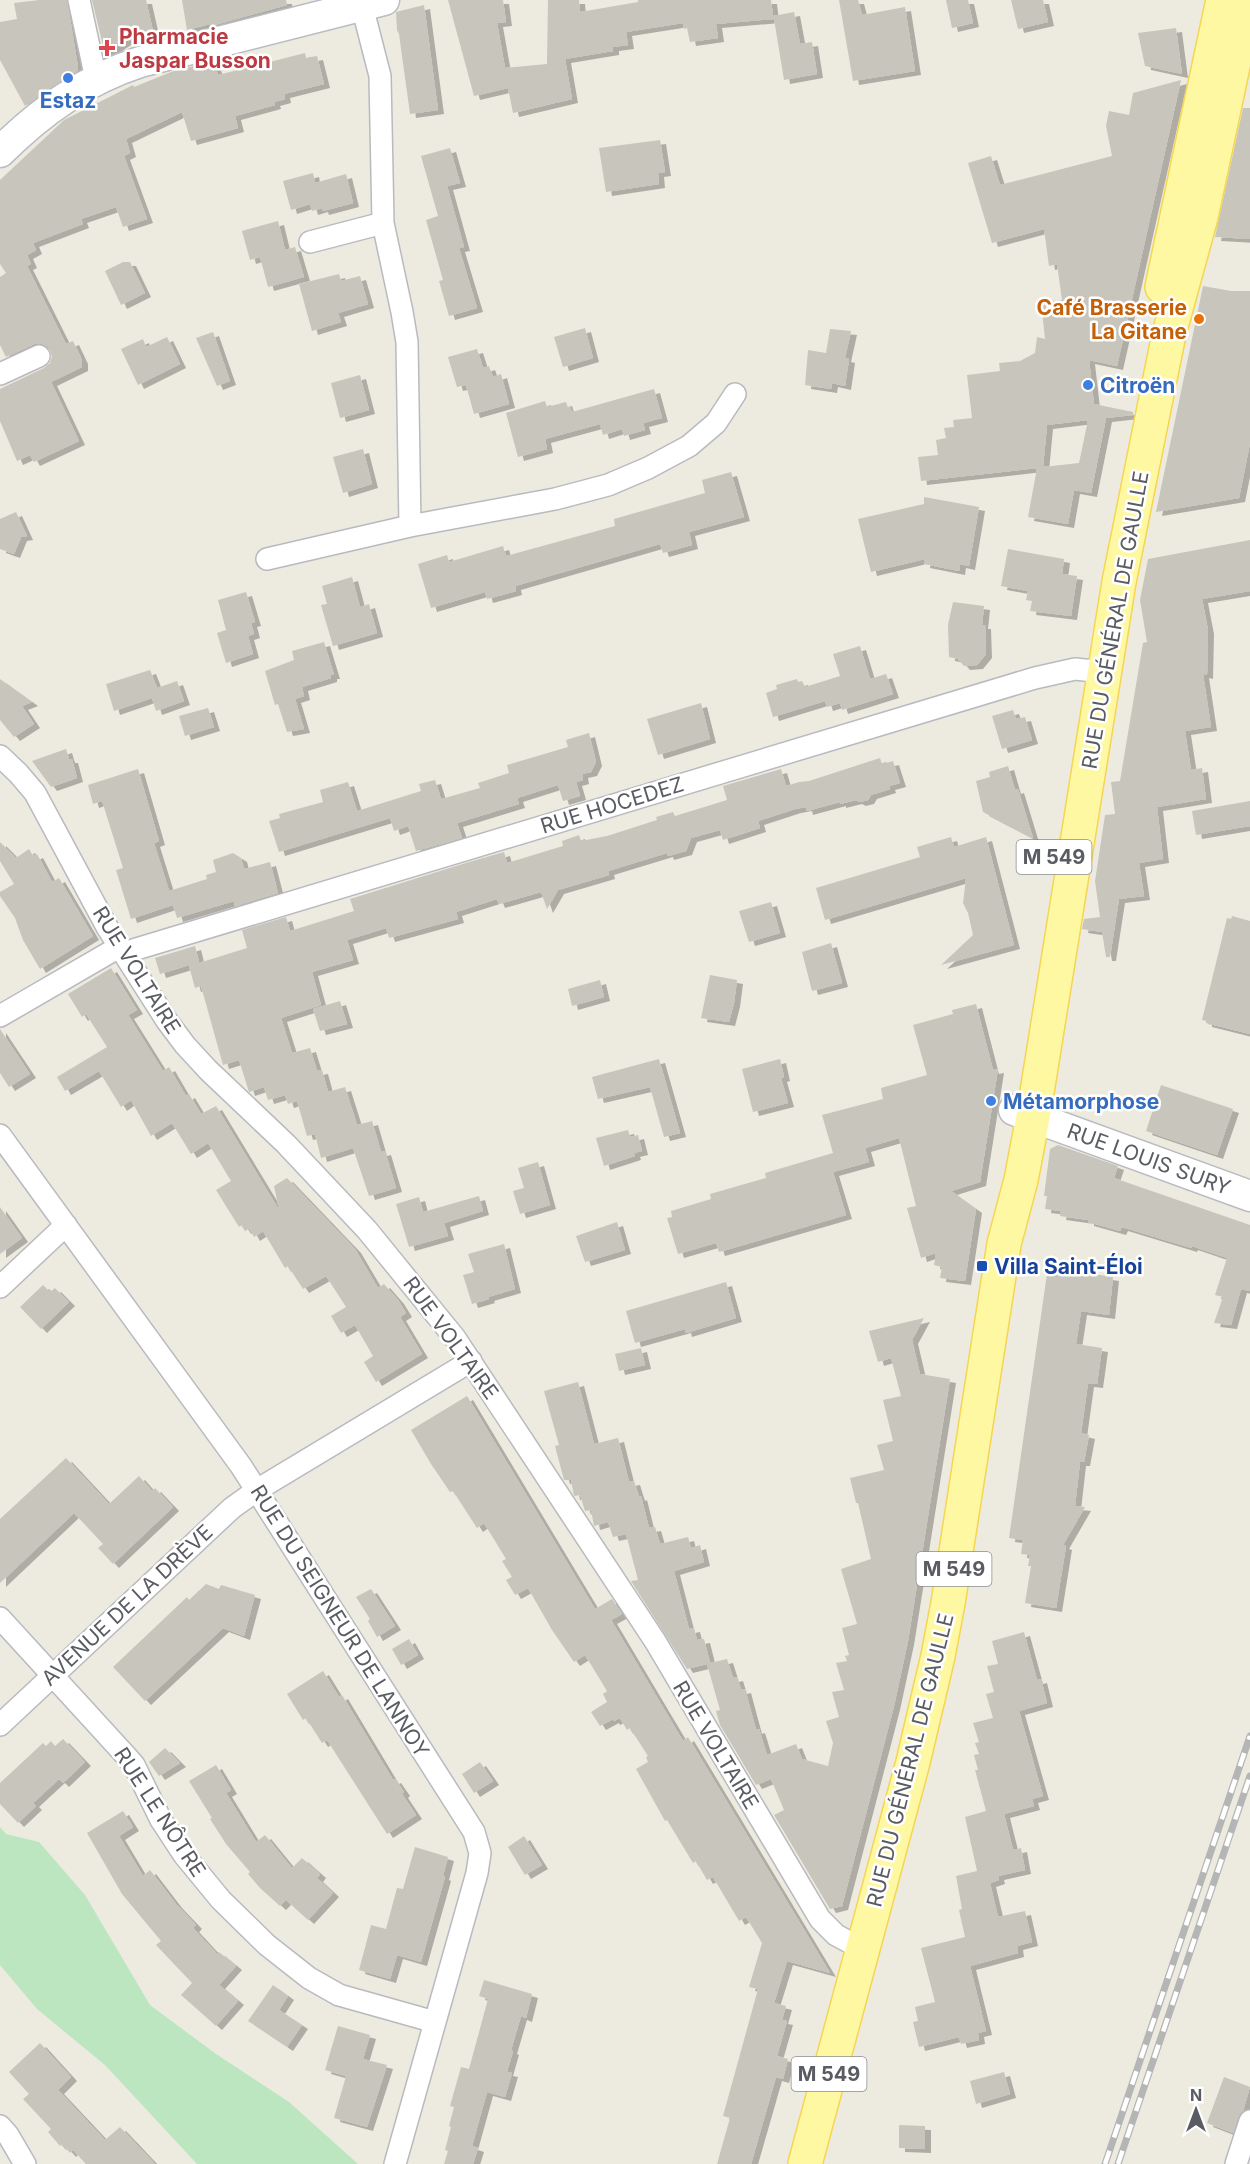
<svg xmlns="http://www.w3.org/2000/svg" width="1250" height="2164" viewBox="0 0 1250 2164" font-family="Inter,sans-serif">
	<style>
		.green { fill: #bbe6bf }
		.building { fill: #c8c5bd; fill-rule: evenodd; filter: url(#shadow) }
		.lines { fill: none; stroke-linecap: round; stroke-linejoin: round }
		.street-casing { stroke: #b8bac0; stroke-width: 24 }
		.secondary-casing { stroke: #b9bcc3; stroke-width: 33 }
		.primary-casing { stroke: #f6d550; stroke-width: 36 }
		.street { stroke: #fff; stroke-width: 21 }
		.secondary { stroke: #fff; stroke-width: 30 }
		.primary { stroke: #fff8a3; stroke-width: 33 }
		.rail-casing { stroke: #b4b5b5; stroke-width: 7 }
		.rail { stroke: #fff; stroke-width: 4.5; stroke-dasharray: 14; stroke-linecap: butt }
		.health-dot { fill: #e0444e; stroke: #fff; stroke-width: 2 }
		.shop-dot { fill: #3f7fe0; stroke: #fff; stroke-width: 2 }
		.food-dot { fill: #e8710a; stroke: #fff; stroke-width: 2 }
		.transit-dot { fill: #1a4fb4; stroke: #fff; stroke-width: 2 }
		.labels { text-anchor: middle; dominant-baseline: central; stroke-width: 5; stroke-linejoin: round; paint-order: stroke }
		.shield { fill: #fff; stroke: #8b8d91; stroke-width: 1.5 }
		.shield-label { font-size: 20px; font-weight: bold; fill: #595c62 }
		.health-label { font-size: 21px; font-weight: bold; fill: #be3a42; stroke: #fff; text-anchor: start }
		.shop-label { font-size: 21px; font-weight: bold; fill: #366cbe; stroke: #fff; text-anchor: start }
		.food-label { font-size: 21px; font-weight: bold; fill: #c56008; stroke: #fff; text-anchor: end }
		.street-label { font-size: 21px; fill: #595c62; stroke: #fff }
		.transit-label { font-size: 21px; font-weight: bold; fill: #164399; stroke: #fff; text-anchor: start }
	</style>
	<defs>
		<filter id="shadow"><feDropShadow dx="6" dy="4" stdDeviation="0" flood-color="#0004"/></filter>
	</defs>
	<rect width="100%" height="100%" fill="#edebe0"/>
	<path class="green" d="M0,1827L6,1834L39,1842L85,1895L150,2005L216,2054L289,2102L358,2164H197L105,2065L37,2009L0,1965Z"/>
	<path class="building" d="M39,0H67L78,67L77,71L25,106L0,60V22L17,19L14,3Z
		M92,0H146L155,40L140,44L133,36L105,54Z
		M182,0H286L287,5L211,26L210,24L187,30Z
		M448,0H503L506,22L497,23L505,68L547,64L548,0H579L580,12L638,2V0H771L773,16L794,12L800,44L812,42L817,74L784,80L774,19L716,24L718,38L690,42L687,28L684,29L683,23L626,32L628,45L613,47V51L565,59L572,99L513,113L508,88L474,96Z
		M839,0H858L862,15L905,7L915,71L853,81Z
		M946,0H968L973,23L952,28Z
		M1011,0H1043L1048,22L1018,29Z
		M424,5L438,110L410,114L399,34L397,30L396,12Z
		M1176,28L1182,74L1145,66L1138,33Z
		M305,53L306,58L317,56L324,84L284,94L285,99L274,102L275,105L235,116L238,128L191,141L182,112L126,139L130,153L124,156L147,219L123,227L116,207L81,219L83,224L33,243L36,250L27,255L31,264L27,266L66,344L73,341L82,360V367L51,382L79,441L34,462L30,455L17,461L0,421V389L44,368L50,363L52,357L50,350L41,343L34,344L6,357L0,345V277L6,273L0,264V180L64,120L133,85L134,87L171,72L213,61L218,75Z
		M1181,80L1117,366L1089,360L1094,404L1133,412V415L1106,418L1091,493L1074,490L1068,524L1028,517L1037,468L921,481L918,457L938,455L936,440L946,438L944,428L954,427L953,420L972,418L967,375L1000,371L999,363L1020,361L1035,353L1037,337L1045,339L1041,302L1062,300L1057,264L1049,266L1044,229L992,243L968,163L991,156L1000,185L1112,156L1106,126L1109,111L1129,115L1133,93ZM1088,420L1079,463L1043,467L1047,425Z
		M1243,108H1250V239L1215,237Z
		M660,140L665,172L658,173L659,184L606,192L599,148Z
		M450,148L460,183L447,186L464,247L459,248L477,308L449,316L439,281L443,280L426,220L438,216L421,156Z
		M313,173L315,183L346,174L353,203L323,211L322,208L312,211L310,204L291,210L283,181Z
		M278,221L285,250L295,247L304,277L268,287L260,257L250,260L242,231Z
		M123,262H130L145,293L121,305L105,271Z
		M339,274L341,281L360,276L368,304L338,313L341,322L312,331L299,284Z
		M1203,286L1231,291H1250V443L1239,498L1156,512Z
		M585,328L593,358L563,367L554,337Z
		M830,329L851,331L845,358L849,359L845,386L832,383L831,389L805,385L808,350L826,353Z
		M213,332L230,381L217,386L196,338Z
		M167,337L180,364L138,385L121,349L143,339L146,347Z
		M477,349L483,368L489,366L493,377L501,374L509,404L474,414L466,385L457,387L448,357Z
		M360,375L369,410L340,418L331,383Z
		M654,389L662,418L643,423L645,430L624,436L622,429L603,435L600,424L545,439L547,449L518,457L506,413L545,401L547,407L566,402L568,408L570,407L572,412Z
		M363,449L372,484L343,493L333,457Z
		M731,472L744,517L689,532L692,545L663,553L660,544L515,586L516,591L487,599L485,592L431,608L418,564L447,555L449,562L503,546L506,556L615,526L614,519L705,493L702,480Z
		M924,497L979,507L969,566L960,564L959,571L924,564L925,559L871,572L858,519L924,504Z
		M16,512L27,536L21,537L14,554L0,549V519Z
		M1250,540V591L1202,599L1208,630L1207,675L1203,674L1211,727L1185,731L1191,770L1202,768L1206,799L1157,807L1163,859L1139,863L1144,896L1119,899L1110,957H1106L1102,932L1082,929L1084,919L1100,917L1095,881L1105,815L1115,814L1111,782L1120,781L1143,643L1147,642L1140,600L1148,559Z
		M1008,549L1064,559L1062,574L1077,576L1071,616L1030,611L1032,601L1026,600L1028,591L1001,586Z
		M352,577L360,607L369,604L377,633L333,646L321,605L327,604L322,586Z
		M246,592L255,622L251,623L254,634L248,636L253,654L226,663L217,633L226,630L218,600Z
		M953,602L984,606L982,625H985L986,654L977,665L964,666L958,659L949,657L948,625Z
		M324,642L334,675H331V678L302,687L304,696L295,699L304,729L287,732L278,704L275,705L265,671L294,660L292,651Z
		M860,646L870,679L886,674L893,694L842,710L840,703L827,707L825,701L773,717L766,693L777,689L776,685L797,679L798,682L802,681L805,687L840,676L833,654Z
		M150,670L157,688L177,681L184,701L156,711L152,698L114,711L106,684Z
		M0,679L32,702L22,706L34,724L14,737L0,720Z
		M701,703L710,739L658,755L647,719Z
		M208,708L214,727L185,736L179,716Z
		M1013,710L1016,719L1025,717L1032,740L1002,749L992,716Z
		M589,733L596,762L591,772L582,774L583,780L576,782L580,796L563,801L558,785L517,798L519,804L457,823L462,838L416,851L408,826L394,831L390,818L279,852L269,821L280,818L279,814L323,802L320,790L348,782L357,811L421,791L419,784L435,780L441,799L480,788L478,783L509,773L507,765L568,747L566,740Z
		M66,749L69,759H72L77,778L51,787L32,761Z
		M880,758L882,764L893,761L900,783L889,786L890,789L871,795L868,800L860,802L856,800L840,804V802L807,811L806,807L795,809L758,821L760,828L723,840L720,830L691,838L686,851L668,856L667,853L608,871L609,875L558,890L547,909L541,892L499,904L497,899L456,912L458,919L389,938L386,928L347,940L353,960L312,972L321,1005L281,1018L292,1053L310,1048L317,1071L322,1070L328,1092L345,1087L357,1125L372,1121L381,1152L385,1151L396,1188L369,1196L353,1148L321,1158L315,1134L307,1136L297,1101L288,1104L285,1095L268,1100L264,1087L249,1092L239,1060L223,1065L201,986L195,988L189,966L247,948L242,930L286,917L290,931L354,911L350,899L469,862L504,852L507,863L563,846L562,841L579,835L581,841L607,836L657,820L656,817L673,812L675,816L727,800L723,786L781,769L786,786L799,782L809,781Z
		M1008,766L1015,790L1018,789L1033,838L983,812L976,781L990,777L989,772Z
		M138,769L159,841L154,843L169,891L207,879L206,875L216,872L213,860L233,853L241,858L244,869L270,862L278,893L235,906L234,901L177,918L173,905L131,919L116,870L123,868L102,801L93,804L88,785Z
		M1250,801V826L1196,835L1192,811Z
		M951,837L954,847L986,837L1014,945L941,965L973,935L968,913L963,903L966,878L825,920L816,888L920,857L917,847Z
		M0,842L16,858L29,849L33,856L37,854L52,882L59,878L93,936L40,969L23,940L15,918L0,896V892L14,884L0,861Z
		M771,902L780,933L749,942L739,911Z
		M1232,916L1250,921V1034L1206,1023V1021L1202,1020L1227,918L1231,919Z
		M831,943L842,983L812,991L802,952Z
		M195,946L199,962L160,974L155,958Z
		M111,968L137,1010L128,1015L163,1071L169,1067L186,1096L189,1094L201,1114L216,1106L279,1210L274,1186L287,1178L355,1249L378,1288L384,1284L398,1300L406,1313L400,1317L422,1354L376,1382L364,1362L373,1356L355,1325L341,1333L331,1316L346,1307L326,1276L303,1289L288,1266L285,1268L263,1231L254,1237L249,1228L245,1230L242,1225L239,1227L216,1190L231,1181L208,1143L191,1154L172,1123L151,1136L131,1100L121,1107L99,1071L65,1091L57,1077L107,1047L86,1014L82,1017L68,994Z
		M710,975L737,980L734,1003L729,1022L701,1018Z
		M600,980L604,997L572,1006L568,989Z
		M340,1001L347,1024L320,1031L313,1009Z
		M976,1004L993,1070L998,1069L980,1182L951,1191L976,1209L965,1281L940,1278L942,1267L934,1265L936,1253L921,1258L907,1208L916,1206L899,1138L865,1148L869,1162L833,1172L846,1215L719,1252L716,1243L678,1254L667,1218L672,1217L671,1211L711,1199L710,1194L766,1178L765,1173L833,1153L822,1115L883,1099L881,1088L927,1075L913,1025L953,1014L952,1010Z
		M0,1029L30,1074L9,1087L0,1073Z
		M659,1059L680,1133L664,1137L650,1087L598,1099L592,1077Z
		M780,1059L784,1077L781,1078L788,1103L753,1112L742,1069Z
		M1161,1085L1233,1109L1217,1155L1146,1131Z
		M628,1130L630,1137L638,1135L642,1151L634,1153L635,1156L604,1166L596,1138Z
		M1058,1145L1118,1166L1114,1178L1250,1225V1291L1241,1289L1231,1325L1214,1323L1223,1297L1215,1295L1227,1258L1192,1246L1191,1248L1122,1227L1120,1231L1088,1222V1220L1060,1216L1061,1211L1045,1209L1047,1196H1044L1050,1149Z
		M538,1162L550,1205L520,1214L513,1191L524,1188L518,1168Z
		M479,1196L483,1211L444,1223L448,1236L409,1247L396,1204L419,1197L423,1212Z
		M0,1207L22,1238L0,1254Z
		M617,1222L625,1250L585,1262L576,1236Z
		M504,1244L515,1289L488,1297L489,1299L472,1304L463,1275L474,1272L468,1254Z
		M1048,1267L1113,1277L1109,1315L1081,1311L1076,1344L1102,1348L1097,1384L1088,1383L1081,1433L1089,1435L1084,1462H1080L1075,1506L1085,1507L1063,1545L1066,1546L1056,1608L1025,1603L1031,1566H1028L1030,1555L1021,1554L1023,1540L1009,1538Z
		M726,1282L736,1318L686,1333L685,1329L635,1343L626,1311Z
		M43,1285L50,1292L55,1288L69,1302L41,1329L20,1307Z
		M924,1318L912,1340L920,1374L950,1379L908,1641L894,1706L842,1906L830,1909L774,1815L784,1810L771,1779L756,1785L720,1725L716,1711L720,1710L707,1664L687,1669L631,1581L638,1580L626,1534L613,1537L608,1522L594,1526L591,1510L585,1511L580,1495L574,1496L571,1480H564L555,1446L559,1445L544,1391L578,1382L594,1444L618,1438L629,1482L634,1481L639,1497L641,1496L649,1528L655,1527L660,1544L688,1537L691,1548L700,1545L704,1562L674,1571L689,1629L694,1628L697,1640L704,1639L710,1663L727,1659L733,1678L737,1677L741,1690L745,1689L756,1730L759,1729L767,1755L796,1744L802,1759L828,1766L833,1743L826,1721L839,1717L832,1692L844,1690L836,1663L847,1661L845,1656L849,1655L842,1628L857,1624L841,1569L871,1559L858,1503H856L850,1478L884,1470L877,1445L893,1441L883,1400L901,1396L891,1358L878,1362L869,1331Z
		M641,1348L645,1365L619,1371L615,1354Z
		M467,1396L595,1609L612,1599L622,1614L611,1620L683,1741L688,1737L830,1973L787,1961L774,2003L786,2006L782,2020L787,2021L777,2056L788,2059L783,2079L776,2077L751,2164H717L730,2118L723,2116L758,1989L749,1987L762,1943L746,1917L739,1921L713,1877L707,1880L696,1861L693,1863L667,1820L665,1821L636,1769L648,1762L646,1757L648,1756L630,1728L627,1730L620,1718L614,1721L613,1719L600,1726L591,1712L607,1702L603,1694L607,1691L585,1655L574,1662L552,1630L528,1588L515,1595L506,1580L512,1577L502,1561L506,1559L484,1523L477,1528L453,1491L450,1492L431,1464L411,1430Z
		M66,1458L109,1504L139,1476L152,1491L155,1488L173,1507L113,1564L98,1548L103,1544L74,1513L0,1583V1519Z
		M206,1584L219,1589L221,1585L255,1595L244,1636L223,1628L145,1701L113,1667L187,1597L189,1600Z
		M371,1589L395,1626L377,1637L368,1621L370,1619L356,1597Z
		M1024,1632L1037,1680L1041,1679L1047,1703L1019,1711L1043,1796L1032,1799L1034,1806L1004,1814L1013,1850L1021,1848L1025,1870L998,1876L999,1880L990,1883L998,1917L1025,1911L1032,1942L1017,1946L1018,1953L970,1966L986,2031L978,2033L979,2040L961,2044L959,2037L919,2047L913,2022L918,2021L915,2007L935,2002L921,1948L965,1937L959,1910L962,1909L956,1876L977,1871L965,1817L986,1811L975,1770H978L974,1755L979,1754L975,1743L979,1742L973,1723L993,1718L986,1694L994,1692L987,1666L998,1664L992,1641Z
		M409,1639L418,1655L401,1665L392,1649Z
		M323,1671L339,1697L342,1695L393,1780L395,1779L404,1792L402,1794L416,1815L387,1834L327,1740L322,1743L306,1718L303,1720L287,1694Z
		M63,1739L85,1762L63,1783L59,1779L33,1803L36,1806L18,1823L0,1804V1783L43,1743L46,1746L51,1741L55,1746Z
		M165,1748L180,1763L159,1776L149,1762Z
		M480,1762L493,1781L474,1793L462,1774Z
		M216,1765L231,1790L226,1793L256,1842L265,1835L292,1868L302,1858L320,1874L317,1878L333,1893L308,1920L286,1900L280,1906L260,1888L248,1874L250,1872L226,1844L210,1819L212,1818L189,1781Z
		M123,1811L133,1827L119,1836L143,1876L150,1870L176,1904L196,1925L193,1928L217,1954L219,1952L236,1966L219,1985L238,2001L216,2026L181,1995L192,1983L156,1945L161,1941L122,1894L87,1833Z
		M524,1836L542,1865L525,1875L508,1847Z
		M415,1847L448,1857L443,1876L445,1877L421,1962L397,1955L390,1979L359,1970L371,1925L386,1929L397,1888L403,1889Z
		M484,1980L532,1994L526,2018L521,2016L511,2050L513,2051L507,2072L512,2073L505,2097L487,2092L472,2146L478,2148L473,2164H444L448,2151L445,2150L451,2127L449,2126L454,2107L450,2106L461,2067L469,2069L488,1999L479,1996Z
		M273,1985L288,1996L279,2010L302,2025L287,2047L248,2021Z
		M338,2026L370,2035L363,2059L387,2065L367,2127L334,2118L346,2076L325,2070Z
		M40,2043L71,2077L58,2090L105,2140L120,2127L155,2164H86L73,2150L70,2153L62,2144L60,2146L48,2132L51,2129L23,2099L29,2094L9,2072Z
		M1004,2072L1010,2094L976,2104L970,2081Z
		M1224,2077L1250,2087L1243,2111L1238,2117L1233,2133L1207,2123Z
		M899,2125L925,2126V2149L899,2148Z"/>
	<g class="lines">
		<g class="street-casing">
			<path id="street" d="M79,0L96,79
				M362,6L380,76L383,223L402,312L407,342L410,526
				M310,242L383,223
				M0,374L39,356
				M267,559L410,526L555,499L608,485L648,468L689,446L716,423L735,394
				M0,756L18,773L35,793L107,927L167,1021L185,1045L208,1070L286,1144L367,1230L455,1338L655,1641L820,1919L836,1935L862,1949
				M123,953L1035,678L1075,669L1104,672
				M0,1016L119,947
				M0,1135L241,1466L474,1832L480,1853L477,1873L395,2164
				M0,1287L66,1225
				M0,1618L128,1758L134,1765L161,1820L184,1855L221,1900L267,1945L309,1978L339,1995L435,2022
				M0,1725L232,1508L257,1490L471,1361
				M0,2126L8,2135L25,2164
				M1236,2164L1250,2121"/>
		</g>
		<g class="secondary-casing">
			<path id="secondary" d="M0,152C41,111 85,80 140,62L384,0
				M1014,1110L1250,1196"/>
		</g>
		<g class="primary-casing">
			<path id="primary" d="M1162,287L1223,0
				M805,2164L913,1762L938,1656L948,1603L1004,1244L1021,1180L1033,1117L1119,582L1169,334L1201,217L1247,0"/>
		</g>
		<use href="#street" class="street"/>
		<use href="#secondary" class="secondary"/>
		<use href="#primary" class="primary"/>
		<g class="rail-casing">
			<path id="rail" d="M1105,2164L1250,1736
				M1118,2164L1250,1776"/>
		</g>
		<use href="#rail" class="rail"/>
	</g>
	<path class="health-dot" d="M104 39h6v6h6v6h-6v6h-6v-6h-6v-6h6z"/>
	<g class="shop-dot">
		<circle cx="68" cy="78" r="6"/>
		<circle cx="1088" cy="385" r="6"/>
		<circle cx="991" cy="1101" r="6"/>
	</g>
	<circle class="food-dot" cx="1199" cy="319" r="6"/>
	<rect class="transit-dot" x="976" y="1260" width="12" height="12" rx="3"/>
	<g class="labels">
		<g class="shield">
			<rect x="1016.5" y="840" width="75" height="34" rx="4.5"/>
			<rect x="916.5" y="1552" width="75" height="34" rx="4.5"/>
			<rect x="791.5" y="2057" width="75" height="34" rx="4.5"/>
		</g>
		<g class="shield-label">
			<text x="1054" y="857">M 549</text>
			<text x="954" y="1569">M 549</text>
			<text x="829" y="2074">M 549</text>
		</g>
		<g class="health-label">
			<text x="119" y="36">Pharmacie<tspan x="119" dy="24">Jaspar Busson</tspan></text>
		</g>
		<g class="shop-label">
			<text x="68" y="100" text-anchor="middle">Estaz</text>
			<text x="1100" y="385">Citroën</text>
			<text x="1003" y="1101">Métamorphose</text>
		</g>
		<g class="food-label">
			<text x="1187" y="307">Café Brasserie<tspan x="1187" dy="24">La Gitane</tspan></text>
		</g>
		<g class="street-label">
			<text transform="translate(1115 620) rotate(-80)">RUE DU GÉNÉRAL DE GAULLE</text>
			<text transform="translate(612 805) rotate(-17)">RUE HOCEDEZ</text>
			<text transform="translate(137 970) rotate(58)">RUE VOLTAIRE</text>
			<text transform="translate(1149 1159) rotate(20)">RUE LOUIS SURY</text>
			<text transform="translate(451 1338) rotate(54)">RUE VOLTAIRE</text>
			<text transform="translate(127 1605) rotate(-43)">AVENUE DE LA DRÈVE</text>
			<text transform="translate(340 1621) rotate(58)">RUE DU SEIGNEUR DE LANNOY</text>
			<text transform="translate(716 1745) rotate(59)">RUE VOLTAIRE</text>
			<text transform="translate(910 1760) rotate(-76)">RUE DU GÉNÉRAL DE GAULLE</text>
			<text transform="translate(160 1812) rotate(57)">RUE LE NÔTRE</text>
		</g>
		<g class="transit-label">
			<text x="994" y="1266">Villa Saint-Éloi</text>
		</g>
	</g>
	<g transform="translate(1196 2110)" stroke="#ffffff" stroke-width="4.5" paint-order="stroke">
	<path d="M0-4.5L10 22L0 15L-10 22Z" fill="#595c62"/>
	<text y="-9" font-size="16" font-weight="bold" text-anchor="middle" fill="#595c62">N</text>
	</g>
</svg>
